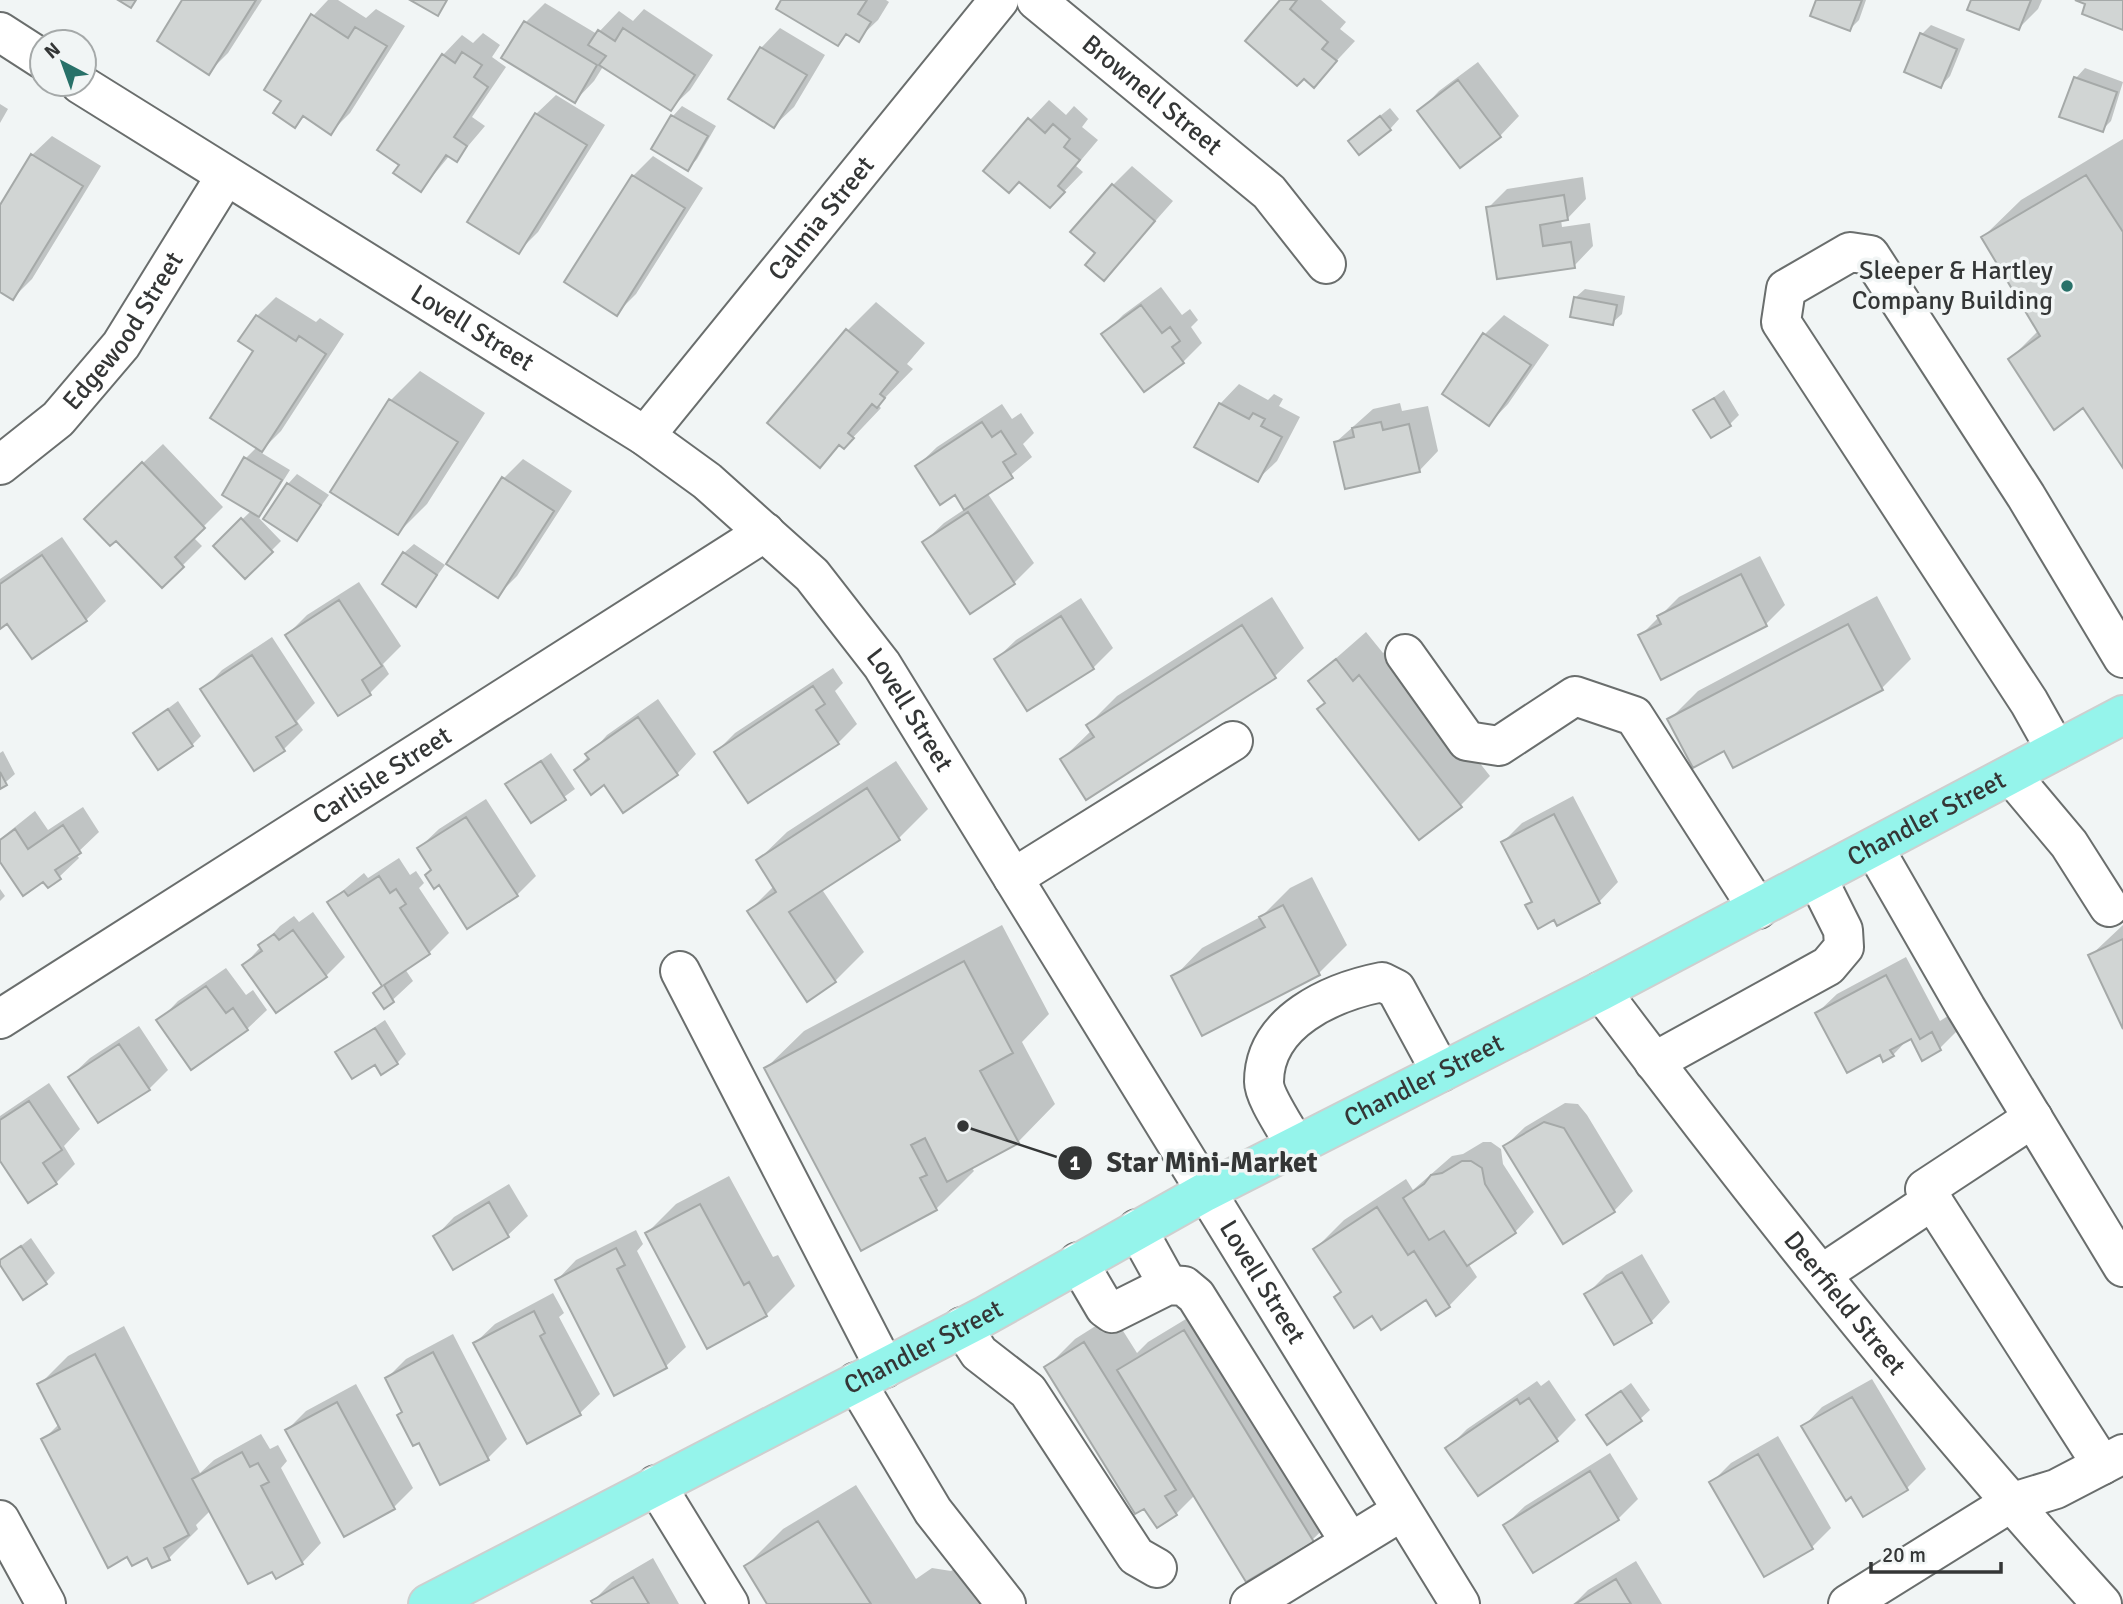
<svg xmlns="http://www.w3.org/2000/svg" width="2123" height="1604" viewBox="0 0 2123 1604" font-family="Signika,sans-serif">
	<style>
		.shadow { fill: #0003 }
		.building { fill: #d1d5d4; stroke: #a5a9a8; stroke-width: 2 }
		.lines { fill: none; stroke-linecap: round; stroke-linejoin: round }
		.minor-casing { stroke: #6a6e6d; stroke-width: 42 }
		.major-casing { stroke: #cecfcf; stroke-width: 42 }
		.minor { stroke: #fff; stroke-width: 38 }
		.major { stroke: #95f4eb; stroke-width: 38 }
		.poi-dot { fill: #287169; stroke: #f1f5f5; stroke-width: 2.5 }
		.labels { text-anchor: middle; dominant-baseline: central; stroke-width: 7; stroke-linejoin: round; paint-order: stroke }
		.street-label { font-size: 26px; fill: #343636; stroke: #f1f5f5 }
		.poi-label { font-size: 26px; fill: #343636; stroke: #f1f5f5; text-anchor: end }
		.leader { fill: none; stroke: #343636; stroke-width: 2.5 }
		.callout-dot { fill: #343636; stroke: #f1f5f5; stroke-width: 2.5 }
		.mark-label { font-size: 21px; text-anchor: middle; font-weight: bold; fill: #fff }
		.callout-label { font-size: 28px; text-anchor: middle; font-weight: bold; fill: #343636; stroke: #f1f5f5; stroke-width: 7; stroke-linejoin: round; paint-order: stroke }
	</style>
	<rect width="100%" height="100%" fill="#f1f5f5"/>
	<path class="shadow" d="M184,0H262L228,53L209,72Z
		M328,0H338L366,18L376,9L405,26L350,113L331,132L305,116L295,125L283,100L313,16Z
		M783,0H886L889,2L878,20L858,39L848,33L838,44Z
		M1282,0H1321L1346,22L1340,29L1355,41L1314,85Z
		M1818,0H1866L1859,20L1850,29Z
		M1973,0H2042L2038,9L2019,28Z
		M545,3L597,34L619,11L633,21L644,9L713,55L690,90L670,109L604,65L594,81L575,101L526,22Z
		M1931,25L1965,39L1950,76L1941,86L1922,34Z
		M780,28L825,55L794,107L774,126L761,48Z
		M483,33L500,45L492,57L506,67L472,117L485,126L457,159L450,155L421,190L401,164L380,149L443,55L462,35L473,43Z
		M1478,62L1519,116L1500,136L1420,111L1439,91Z
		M2085,68L2123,82L2111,121L2102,130L2076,78Z
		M556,95L605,125L538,232L519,251L536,114Z
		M1049,100L1066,115L1074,106L1088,119L1082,127L1098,140L1076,166L1083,172L1050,206L1020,180L1030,120Z
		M0,104L8,109L0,123Z
		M682,106L716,126L697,159L688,169L654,149L673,116Z
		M1390,108L1399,119L1390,129L1360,132Z
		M52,136L101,166L32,279L13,298L0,290V208L32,155Z
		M2123,139V465L2084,405L2010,359L2039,330L1983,237L2021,200Z
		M653,156L703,188L636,294L617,313L566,282L633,176Z
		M1132,166L1173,201L1104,279L1097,253L1113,185Z
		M1583,177L1586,199L1567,219L1561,220L1562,227L1590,223L1593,246L1574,266L1498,277L1488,208L1507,189Z
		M1161,287L1182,315L1190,309L1198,320L1191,327L1202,343L1183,362L1104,334L1123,315Z
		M1585,289L1625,296L1622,314L1612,323L1575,298Z
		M276,297L316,322L320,318L344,334L281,431L260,452L290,470L268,505L257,516L281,541L245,577L215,546L252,510L246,458L257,447V316Z
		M876,302L925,343L907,364L913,369L878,405L881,408L844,447L841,444L820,465L847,331Z
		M1504,315L1549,345L1508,404L1489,424L1444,394L1485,334Z
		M420,371L485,413L427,504L398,533L332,491L391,400Z
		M1239,384L1268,400L1274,394L1283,399L1279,406L1300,417L1277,461L1257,480L1220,404Z
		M1724,390L1739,415L1730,424L1696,410Z
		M1400,403L1402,411L1428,406L1438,451L1419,471L1336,442L1373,409Z
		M1002,404L1012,419L1021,413L1034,433L1023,444L1032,457L988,494L1034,563L1014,583L970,612L924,542L944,523L965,509L955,493L917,466L937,447Z
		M163,444L223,507L193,537L202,546L162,586L105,499Z
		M523,459L572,491L517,576L498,595L504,478Z
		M297,474L329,495L297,539L288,484Z
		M62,537L106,601L86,620L8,622L0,627V579Z
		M414,544L445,565L416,604L404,553Z
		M1760,556L1785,605L1766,624L1640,636L1679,597Z
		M359,582L401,646L383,664L389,674L370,693L287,635L307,615Z
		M1877,596L1911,659L1882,688L1725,749L1669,720L1698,691Z
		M1272,597L1304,648L1275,676L1087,798L1062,759L1092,730L1088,725L1117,696Z
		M1081,598L1113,648L1093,668L1028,709L996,659L1016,640Z
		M1366,632L1383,653L1389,648L1490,776L1461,805L1420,837L1310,681Z
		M272,637L315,703L297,721L303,730L284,749L203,690L222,670Z
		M833,668L843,683L835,691L857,724L838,743L716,752L735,733Z
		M658,699L696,754L677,774L604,783L576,770L607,735Z
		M178,701L201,736L192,745L135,733Z
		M3,751L15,774L0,787V753Z
		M551,753L575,789L531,821L508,784Z
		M896,761L928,809L899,838L821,888L864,952L835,981L749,911L774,886L758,860L787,832Z
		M1573,796L1618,882L1599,902L1555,918L1527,906L1533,900L1503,842L1522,823Z
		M486,799L536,876L517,895L433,869L419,848L439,829Z
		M83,807L99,832L76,854L79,858L59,877L44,880L0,859V839L35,811L48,830Z
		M399,858L410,875L416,871L424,883L419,888L449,933L429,953L405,969L413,981L385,1007L375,993L383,985L329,902L364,873L368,878Z
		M1312,877L1347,945L1318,974L1174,977L1202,948L1262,916L1290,888Z
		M0,889L5,896L0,901Z
		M313,912L345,957L326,976L244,965L280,926L294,916L299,922Z
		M1002,925L1049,1014L1022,1042L1055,1104L1018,1142L971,1167L974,1171L936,1209L766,1068L804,1031Z
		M2123,925V1025L2090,956Z
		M1906,957L1940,1021L1951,1014L1959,1029L1940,1048L1911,1036L1893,1055L1880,1053L1817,1013L1837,994Z
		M226,968L246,995L253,990L267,1010L247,1029L191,1067L159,1021L178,1001Z
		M385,1020L406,1054L397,1063H376L338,1052Z
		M139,1026L168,1070L149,1089L70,1077L90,1058Z
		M49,1083L80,1129L64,1146L75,1164L56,1183L0,1157V1116Z
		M1565,1103L1578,1104L1587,1115L1633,1191L1614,1211L1505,1146L1525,1127Z
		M1483,1142H1491L1501,1149L1503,1164L1534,1212L1515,1232L1468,1263L1477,1277L1449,1306L1426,1298L1373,1314L1342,1291L1315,1249L1344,1220L1406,1179L1413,1190L1452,1156L1463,1154Z
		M729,1176L773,1257L778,1255L795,1286L766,1315L647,1233L676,1204Z
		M509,1184L528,1216L508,1235L454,1268L435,1237L454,1217Z
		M636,1230L643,1244L637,1251L686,1347L666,1366L615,1393L557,1280L576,1260Z
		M31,1238L55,1273L45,1283L0,1262Z
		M1642,1254L1670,1302L1651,1322L1586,1295L1606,1275Z
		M553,1293L564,1313L559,1317L600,1394L580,1413L528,1441L475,1343L495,1324Z
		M1214,1302L1341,1512L1312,1540L1195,1495L1176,1514L1046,1368L1075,1339L1113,1315L1137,1353L1148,1342Z
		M124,1326L200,1473L214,1460L261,1434L270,1449L278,1445L287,1461L281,1468L321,1543L302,1563L272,1570L211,1510L196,1525L198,1529L169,1558L148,1556L43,1440L59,1424L39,1385L68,1356Z
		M453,1334L507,1439L488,1458L420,1441L399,1415L404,1410L387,1378L406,1359Z
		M1872,1379L1926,1469L1906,1489L1803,1427L1822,1407Z
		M1549,1380L1576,1420L1557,1439L1479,1493L1448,1448L1467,1429L1537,1381L1541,1386Z
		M1631,1383L1650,1410L1640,1419L1588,1415Z
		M356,1384L413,1488L394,1507L287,1430L306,1411Z
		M1778,1436L1831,1528L1812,1547L1711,1483L1731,1463Z
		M1610,1453L1638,1499L1618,1519L1534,1571L1505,1525L1525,1506Z
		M856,1485L916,1579L932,1568L951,1571L965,1563L995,1604H769L746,1566L783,1529Z
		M653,1558L679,1604H595L593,1601L612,1582Z
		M1636,1561L1662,1604H1574L1588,1590Z"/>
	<path class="building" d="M118,0H136L131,8Z
		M182,0H256L209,75L157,41Z
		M410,0H447L438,16Z
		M781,0H867L858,14L871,22L859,42L846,34L838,46L776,9Z
		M1280,0H1297L1290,9L1328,42L1322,49L1337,61L1314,88L1304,79L1297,86L1245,41Z
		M1816,0H1862L1850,31L1810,16Z
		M1971,0H2031L2019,30L1967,10Z
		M2075,0H2123V30L2082,14L2085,4Z
		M311,14L348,38L355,27L387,46L331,135L303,116L295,128L273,113L281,101L264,90Z
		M524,21L597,65L575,103L501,58Z
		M623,28L695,75L671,111L599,65L606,56L588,45L598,30L615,41Z
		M1920,33L1957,49L1941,88L1904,72Z
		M760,47L807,75L774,128L728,99Z
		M462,52L482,65L474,77L488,87L454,137L467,146L457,162L446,155L421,192L393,173L399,165L377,150L442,54L455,63Z
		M2074,77L2117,92L2103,132L2059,117Z
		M1458,80L1501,137L1460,168L1417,111Z
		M535,113L587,145L519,254L467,222Z
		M671,115L708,136L688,171L651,149Z
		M1380,116L1391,130L1359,155L1348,141Z
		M1028,118L1045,133L1053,124L1070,139L1064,147L1080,160L1058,186L1065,192L1050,208L1019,182L1009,193L983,171Z
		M31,154L83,186L13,300L0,292V205Z
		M632,175L685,208L617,316L564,282Z
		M2086,175L2123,232V468L2083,408L2054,430L2008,359L2040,336L1981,237Z
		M1112,184L1155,221L1104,281L1085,265L1095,253L1070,232Z
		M1564,195L1568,220L1540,225L1543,246L1571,242L1575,268L1497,279L1486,207Z
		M1574,297L1617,305L1613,325L1570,317Z
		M1141,305L1162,333L1170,327L1180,341L1172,347L1184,363L1144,392L1101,334Z
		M256,315L296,341L299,336L326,354L262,452L210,418L253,351L238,341Z
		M846,329L898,372L880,394L885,398L877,408L872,404L848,433L854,438L844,449L839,445L820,468L767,423Z
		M1483,333L1531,365L1489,426L1442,394Z
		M1714,398L1731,426L1711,438L1693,410Z
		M389,399L458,442L398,535L330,492Z
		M1219,403L1249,419L1253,413L1265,419L1261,426L1282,437L1258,482L1194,447Z
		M982,422L992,437L1001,431L1016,454L1003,462L1013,478L964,510L955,495L940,505L915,466Z
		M1381,422L1383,430L1409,424L1420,472L1345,489L1334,442L1354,437L1352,428Z
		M244,457L282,480L259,517L222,495Z
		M142,462L205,528L175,557L184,567L162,588L116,541L110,546L84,519Z
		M502,477L554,511L498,598L446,564Z
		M287,483L321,505L297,541L263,519Z
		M968,512L1015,584L970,614L922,542Z
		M241,518L273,552L245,579L213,546Z
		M403,552L437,575L416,607L382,584Z
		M42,555L87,621L32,659L7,624L0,629V584Z
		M1741,574L1767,626L1661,680L1638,635L1661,624L1657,616Z
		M339,600L382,666L362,680L371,695L338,716L285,635Z
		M1061,616L1094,669L1027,711L994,659Z
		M1848,624L1883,690L1733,768L1724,751L1693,768L1667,719Z
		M1242,625L1276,678L1086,800L1060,759L1094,737L1086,725Z
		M252,655L297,724L276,737L285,751L254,771L200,689Z
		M1336,659L1353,681L1359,675L1462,807L1419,840L1317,709L1325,703L1308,681Z
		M813,686L825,704L816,710L839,744L748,803L714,752Z
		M168,709L193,746L158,770L133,733Z
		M638,717L678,775L623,813L604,785L591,795L574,770L589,759L585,754Z
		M541,761L566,800L531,823L505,784Z
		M0,772L7,785L0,789Z
		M867,788L900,840L789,912L836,982L807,1002L747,911L776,892L756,860Z
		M1554,814L1600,903L1557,926L1554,920L1538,929L1525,905L1532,902L1501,842Z
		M466,817L518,896L467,929L439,885L434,889L425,875L431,870L417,848Z
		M63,825L81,853L55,870L61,879L48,888L43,882L23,896L0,862V840L15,829L28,849Z
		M379,876L390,893L396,889L406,904L400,908L430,954L384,985L394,1002L384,1009L373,993L382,986L327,902L344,891L348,896Z
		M1283,905L1320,975L1202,1036L1171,976L1265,927L1259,917Z
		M293,930L327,977L276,1013L242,965L262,951L258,945L274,934L279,940Z
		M2123,939V1029L2088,955Z
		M964,961L1013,1053L980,1071L1019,1143L947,1182L925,1138L911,1145L927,1175L920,1178L937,1210L861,1251L764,1068Z
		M1886,975L1920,1039L1932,1032L1941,1050L1922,1061L1911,1039L1890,1050L1894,1056L1883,1062L1880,1055L1847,1073L1815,1013Z
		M206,986L226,1013L233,1008L248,1030L191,1070L156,1020Z
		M375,1028L398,1064L381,1075L375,1065L352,1079L335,1052Z
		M119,1044L150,1090L98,1123L68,1077Z
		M29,1101L62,1150L43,1163L57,1184L28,1203L0,1161V1120Z
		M1544,1122L1564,1128L1615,1212L1563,1244L1503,1146Z
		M1462,1161H1471L1482,1168L1485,1184L1516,1233L1467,1266L1444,1231L1429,1240L1403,1198L1424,1184L1431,1175L1442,1173Z
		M489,1202L509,1237L453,1270L433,1236Z
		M700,1204L744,1285L749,1282L767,1316L707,1349L645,1233Z
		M1377,1207L1408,1255L1414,1251L1450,1307L1436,1316L1426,1300L1381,1330L1372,1316L1354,1328L1334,1297L1341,1292L1313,1249Z
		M21,1246L47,1284L23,1300L0,1265V1260Z
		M616,1248L625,1265L617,1269L667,1368L614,1396L555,1280Z
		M1622,1272L1652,1323L1614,1345L1584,1294Z
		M534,1311L545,1333L540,1336L581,1415L527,1444L473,1343Z
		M1184,1330L1314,1542L1246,1582L1117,1370Z
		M1084,1342L1176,1490L1165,1496L1177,1515L1157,1528L1144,1509L1135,1514L1044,1367Z
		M433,1352L489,1460L440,1485L419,1443L413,1446L397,1415L402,1412L385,1378Z
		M95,1354L189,1535L164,1548L170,1560L152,1568L147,1558L132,1566L127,1557L108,1568L41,1439L60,1429L37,1384Z
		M1621,1391L1642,1421L1607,1445L1586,1415Z
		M1852,1397L1908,1490L1863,1517L1851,1497L1846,1501L1801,1426Z
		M1529,1398L1558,1441L1478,1496L1445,1448L1517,1399L1520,1404Z
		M337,1402L395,1509L344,1537L285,1430Z
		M242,1452L250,1467L258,1463L269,1482L261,1486L303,1564L276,1579L272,1572L248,1584L192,1479Z
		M1758,1454L1813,1549L1764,1577L1709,1482Z
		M1590,1471L1619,1520L1533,1573L1503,1525Z
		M818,1521L871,1604H767L744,1566Z
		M633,1577L649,1604H593L591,1601Z
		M1616,1579L1631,1604H1575Z"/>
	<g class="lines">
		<g class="minor-casing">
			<g id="minor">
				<path id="s1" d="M1036,0L1269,192L1326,264"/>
				<path d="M0,32L42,59"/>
				<path id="s2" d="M80,84L645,436L707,481L812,575L882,665L1460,1604"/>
				<path id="s3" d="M645,436L999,0"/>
				<path id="s4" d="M0,465L58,419L121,345L225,177"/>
				<path d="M1405,654L1467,741L1499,746L1575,696L1634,716L1758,909"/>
				<path d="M2056,750L2029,702L1781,322L1786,289L1850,252L1870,255L2026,496L2123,658"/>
				<path d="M2011,775L2069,844L2109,907"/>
				<path d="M1874,848L1966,1008L2123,1267"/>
				<path d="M1013,878L1233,741"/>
				<path d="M680,971L885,1368"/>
				<path id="s5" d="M1601,991C1759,1202 1924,1409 2102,1604"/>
				<path id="s6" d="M0,1019L765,532"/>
				<path d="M1654,1062L1828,966L1844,947L1843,930L1817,878"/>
				<path d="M2033,1118L1925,1189L2102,1465"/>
				<path d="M1295,1145C1288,1131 1264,1097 1264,1082C1264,1021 1332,992 1382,982L1396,989L1441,1072"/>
				<path d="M1137,1229L1168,1285"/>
				<path d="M1078,1262L1105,1308L1112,1313L1168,1285L1184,1286L1196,1296L1350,1542"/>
				<path d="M1822,1274L1933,1200"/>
				<path d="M962,1327L979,1353L1028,1391L1136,1556L1157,1568"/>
				<path d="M856,1382L933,1511L1006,1604"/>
				<path d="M656,1485L729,1604"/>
				<path d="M0,1520L46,1604"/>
				<path d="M1250,1604L1402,1511"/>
				<path d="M1848,1604L2010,1503L2056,1489L2123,1454"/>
			</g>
		</g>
		<g class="major-casing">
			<g id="major">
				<path id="s7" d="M428,1604L983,1317L1205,1192L1601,991L2123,715"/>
			</g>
		</g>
		<use href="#minor" class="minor"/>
		<use href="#major" class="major"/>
	</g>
	<circle class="poi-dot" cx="2067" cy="286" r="7"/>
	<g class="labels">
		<g class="street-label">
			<text stroke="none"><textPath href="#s1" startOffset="150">Brownell Street</textPath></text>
			<text stroke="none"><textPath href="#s3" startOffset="280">Calmia Street</textPath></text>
			<text stroke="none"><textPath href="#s2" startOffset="462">Lovell Street</textPath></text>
			<text stroke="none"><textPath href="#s4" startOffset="184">Edgewood Street</textPath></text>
			<text stroke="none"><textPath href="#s2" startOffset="1050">Lovell Street</textPath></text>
			<text stroke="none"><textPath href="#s6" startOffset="453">Carlisle Street</textPath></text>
			<text stroke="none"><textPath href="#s7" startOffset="1692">Chandler Street</textPath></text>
			<text stroke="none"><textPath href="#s7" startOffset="1125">Chandler Street</textPath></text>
			<text stroke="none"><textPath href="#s2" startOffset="1722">Lovell Street</textPath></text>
			<text stroke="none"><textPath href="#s5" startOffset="396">Deerfield Street</textPath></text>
			<text stroke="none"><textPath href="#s7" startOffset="558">Chandler Street</textPath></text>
		</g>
		<g class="poi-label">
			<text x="2053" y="271">Sleeper &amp; Hartley<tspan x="2053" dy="30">Company Building</tspan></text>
		</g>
	</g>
	<path class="leader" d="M963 1126L1075 1163"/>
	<g class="callout-dot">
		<circle cx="963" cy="1126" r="7"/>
		<circle cx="1075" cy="1163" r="18"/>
	</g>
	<g class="mark-label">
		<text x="1075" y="1170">1</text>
	</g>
	<g class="callout-label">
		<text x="1212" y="1172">Star Mini-Market</text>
	</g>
	<g transform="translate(63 63) rotate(319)"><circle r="33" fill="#f1f5f5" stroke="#a5a9a9" stroke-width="2"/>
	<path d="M0-5L12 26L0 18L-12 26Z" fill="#287169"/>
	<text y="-10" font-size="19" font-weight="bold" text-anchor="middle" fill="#343636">N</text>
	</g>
	<path d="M1871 1562v10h130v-10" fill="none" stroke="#343636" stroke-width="3.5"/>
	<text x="1882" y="1562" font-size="21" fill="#343636" stroke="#f1f5f5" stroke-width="5" paint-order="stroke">20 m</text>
</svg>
